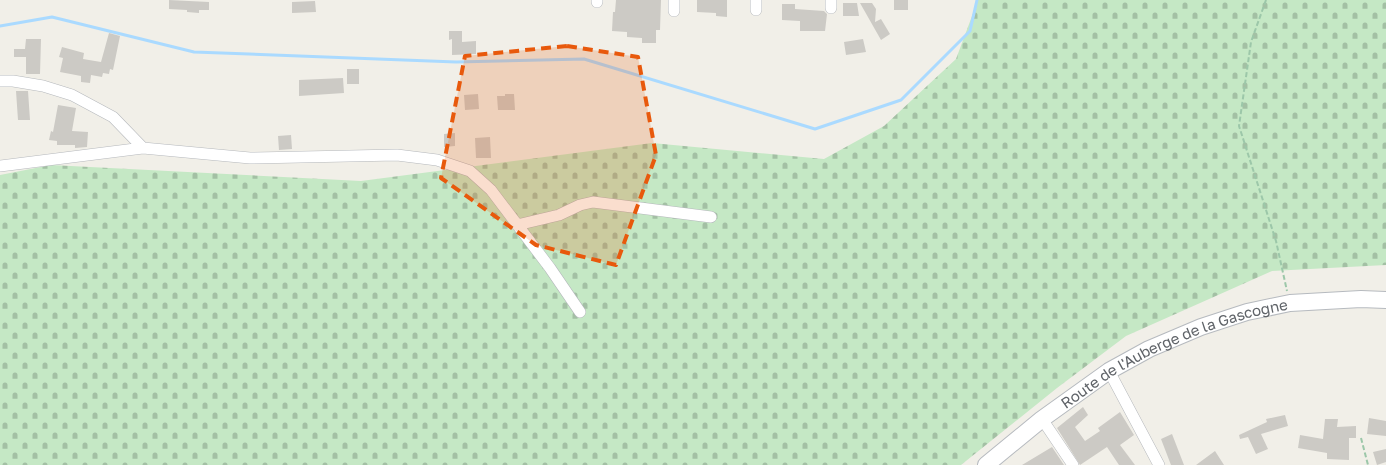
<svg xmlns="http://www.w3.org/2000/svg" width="1386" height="465" viewBox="0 0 1386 465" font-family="'Golos Text',sans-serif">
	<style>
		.cemetery { fill: url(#cemetery-stones) }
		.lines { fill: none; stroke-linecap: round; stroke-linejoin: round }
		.stream { stroke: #aadaff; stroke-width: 3 }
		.building { fill: #cccac5 }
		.street-casing { stroke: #b5b8bc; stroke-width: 12 }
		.secondary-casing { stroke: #b6babf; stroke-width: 18 }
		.path { stroke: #9cc7a9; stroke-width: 2; stroke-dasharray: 5 2.5; stroke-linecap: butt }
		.street { stroke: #fff; stroke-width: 11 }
		.secondary { stroke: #fff; stroke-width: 16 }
		.marked { fill: #e8590c; fill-opacity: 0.2; stroke: #e8590c; stroke-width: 4; stroke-dasharray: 10 6; stroke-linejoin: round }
		.labels { text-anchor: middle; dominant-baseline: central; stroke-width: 4; stroke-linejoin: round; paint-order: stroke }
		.street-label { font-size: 15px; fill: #5f6368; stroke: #fff }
	</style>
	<defs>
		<pattern id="cemetery-stones" width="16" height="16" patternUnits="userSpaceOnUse" patternTransform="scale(1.25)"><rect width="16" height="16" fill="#c5e8c5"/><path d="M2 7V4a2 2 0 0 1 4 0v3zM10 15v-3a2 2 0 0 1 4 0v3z" fill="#a3c0a4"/></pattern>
	</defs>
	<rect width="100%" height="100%" fill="#f1efe8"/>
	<path class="cemetery" d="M978,0H1386V265L1272,271L1126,336L1057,388L961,465H0V175L51,165L361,181L652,143L824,159L884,126L956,59Z"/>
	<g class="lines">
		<path class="stream" d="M0,26L52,17L194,52L456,62L584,59L815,129L901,100L970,31L977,0"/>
	</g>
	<path class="building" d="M169,0L209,2V10H199V13L187,12V10L169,9Z
		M616,0H661L660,30H656V43H642V38L627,37V32L612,31L613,12H615Z
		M697,0H727V17L716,16V13L697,12Z
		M894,0H908V10H894Z
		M315,1L316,12L292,13V2Z
		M843,3H857L859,16H843Z
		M860,3H872L876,9L875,22L881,19L890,34L881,40Z
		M782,4H795V9L824,11L827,14L825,31H800V21L782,20Z
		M449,31H462V42L476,41V54L452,55V39L449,40Z
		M109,33L120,36L113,70L110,69L109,74L103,73L102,77L91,75L90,83L81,82V76L60,72L63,58L59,57L62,47L84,53L83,59L101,62Z
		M26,39H41L40,74H26V57H14V49H25Z
		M863,39L866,52L846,55L844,42Z
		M347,69H359V84H347Z
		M343,78L344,93L299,96V80Z
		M16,91H28L30,120H18Z
		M478,94L479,109L465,110L464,95Z
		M505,94H514L515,110H498L497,96H505Z
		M58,105L76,108L72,131L88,132L87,147L75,148V145H57V141L49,140L51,131L53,132Z
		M455,133V146L444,147V134Z
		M291,135L292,149L279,150L278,136Z
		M490,137L491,158H476L475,138Z
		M1083,407L1088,415L1075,427L1085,441L1100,431L1098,428L1120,412L1134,435L1120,445L1135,465H1119L1107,447L1080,465L1057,428Z
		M1285,415L1288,426L1261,434L1268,449L1256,454L1248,437L1240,439L1239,435L1267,422L1266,419Z
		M1369,418L1386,421V436L1367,434Z
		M1325,419H1338L1337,427L1356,426V438H1349V460L1327,459V453L1298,448L1300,435L1323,439Z
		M1172,434L1184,465H1171L1161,439Z
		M1052,447L1064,465H1022Z
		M1386,449V462L1377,465L1373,452Z
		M1215,451L1224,465H1196Z"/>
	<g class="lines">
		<g class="street-casing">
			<path id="street" d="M674,0V11
				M756,0V10
				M831,0V8
				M597,2V0
				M0,81H13L43,86L72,95L113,117L143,148
				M0,166L143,148L250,158L397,155L437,160L470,171L491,190L550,268L580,312
				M517,225L559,215L580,205L593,202L711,217
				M1109,371L1159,465
				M1042,419L1073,465"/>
		</g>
		<g class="secondary-casing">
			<g id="secondary">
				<path id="s1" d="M986,465L1042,419L1109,371L1149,349L1201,327L1247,312L1290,303L1361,299L1386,300"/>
			</g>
		</g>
		<path class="path" d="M1266,0L1251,42L1239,126L1276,241L1287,291
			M1361,438L1368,465"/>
		<use href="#street" class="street"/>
		<use href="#secondary" class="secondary"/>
	</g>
	<path class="marked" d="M567,46L638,57L656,155L616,265L536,245L441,178L465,56Z"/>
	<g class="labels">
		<g class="street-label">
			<text stroke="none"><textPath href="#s1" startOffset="222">Route de l'Auberge de la Gascogne</textPath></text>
		</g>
	</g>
</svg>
